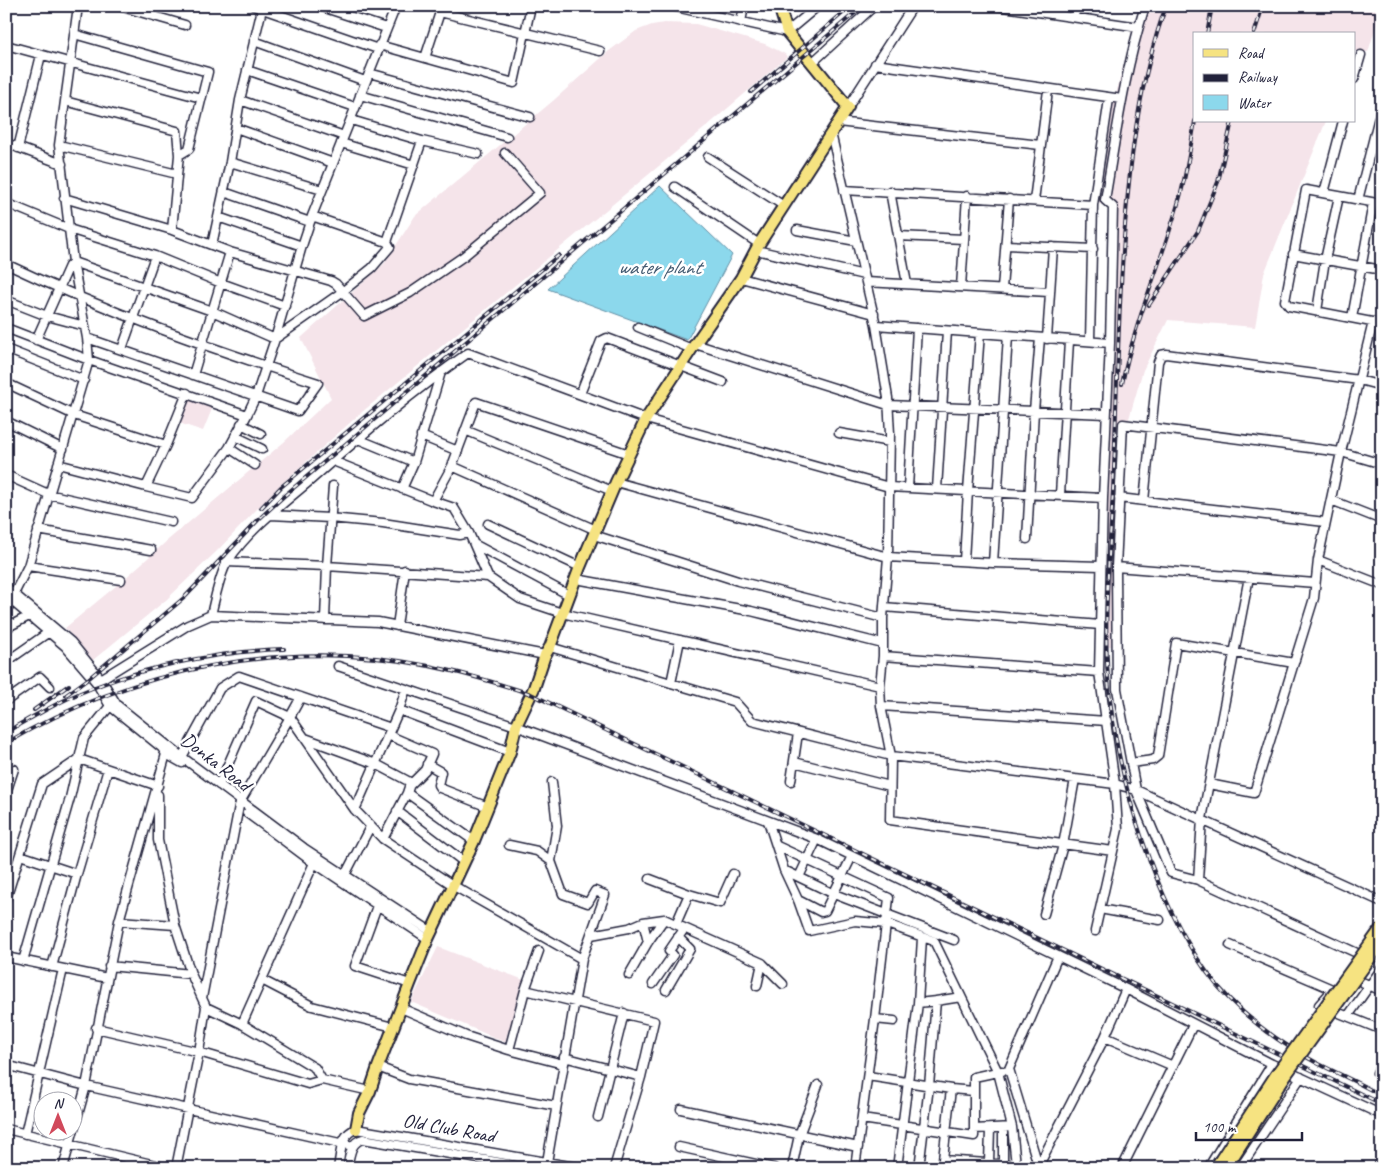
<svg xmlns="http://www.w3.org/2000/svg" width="1388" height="1174" viewBox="0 0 1388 1174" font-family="Caveat,sans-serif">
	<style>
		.built { fill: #f5e4ea }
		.water { fill: #8cd8ec; stroke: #628fa5 }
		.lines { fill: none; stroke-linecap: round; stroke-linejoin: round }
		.minor-casing { stroke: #22223b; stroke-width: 11 }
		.major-casing { stroke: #22223b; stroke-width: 14 }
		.minor { stroke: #fff; stroke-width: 8 }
		.major { stroke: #f6e381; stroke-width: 10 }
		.rail-casing { stroke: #22223b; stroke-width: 4 }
		.rail { stroke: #fff; stroke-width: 2; stroke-dasharray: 5.5; stroke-linecap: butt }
		.major-bridge-casing { stroke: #22223b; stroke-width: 14; stroke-linecap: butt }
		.major-bridge { stroke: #f6e381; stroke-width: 10 }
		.labels { text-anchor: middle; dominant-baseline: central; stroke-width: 5; stroke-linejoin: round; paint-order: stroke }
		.street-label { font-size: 20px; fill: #22223b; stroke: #fff }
		.water-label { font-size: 21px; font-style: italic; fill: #425970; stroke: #fff }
	</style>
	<rect width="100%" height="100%" fill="#fff"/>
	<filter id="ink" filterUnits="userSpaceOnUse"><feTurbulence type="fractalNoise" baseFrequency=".02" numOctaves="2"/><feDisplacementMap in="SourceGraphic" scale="10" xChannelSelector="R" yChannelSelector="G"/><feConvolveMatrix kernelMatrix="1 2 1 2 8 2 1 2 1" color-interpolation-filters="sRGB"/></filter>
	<g filter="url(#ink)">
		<path class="built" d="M1139,6H1382V8L1368,52L1354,51V34H1194V121H1326L1264,274L1255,327L1168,320L1143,370L1128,422H1122L1111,646H1103L1108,446L1118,207L1099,204L1114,102Z
			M664,23L696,24L765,44L785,54L787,57L706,127L362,412L278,487L217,551L166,600L93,660L65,628L122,581L168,540L284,442L331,398L301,338L384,264L415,216L554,100L609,51L636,31L652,25Z
			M187,394L214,404L203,431L176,422Z
			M438,947L524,980L505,1042L411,1002Z"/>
		<path class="water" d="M660,186L732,255L687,340L548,289Z"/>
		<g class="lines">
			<g class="minor-casing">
				<path id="minor" d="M119,6L185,25
					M254,6L378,49
					M319,6L386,28
					M671,6L787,32L818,6
					M997,6L1139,27
					M440,12L600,51
					M1074,16L1076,6
					M741,22L744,6
					M74,34L208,72L189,149L179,155
					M254,41L365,81
					M6,45L201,98
					M379,45L514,83L531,6
					M425,58L442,6
					M812,63L874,6
					M875,64L1122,99
					M247,70L355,107
					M369,73L530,117
					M1354,79L1361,55
					M360,95L507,137
					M240,100L344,136
					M65,101L177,131L179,155L172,230
					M848,107L913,6
					M351,120L422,141L478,154
					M838,122L1040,145
					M236,128L333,163
					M831,133L876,325L888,398L890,434L888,557L883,618V656L880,686L881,706L891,756L890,820L1113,851
					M6,143L62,164
					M341,143L414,165
					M59,145L177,174
					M18,148L41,55
					M708,157L784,206
					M230,162L322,190
					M675,187L759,244
					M844,190L1093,205
					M890,191L907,284
					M224,192L310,222
					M1324,193L1343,121
					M64,198L172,230L230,252L331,281L336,284L364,316L410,293L464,256L540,193L505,153
					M1358,200L1382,105
					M1034,201L1048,90
					M6,203L69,229L155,256L221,283L285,306
					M1382,204L1306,190L1285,301L1289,306L1382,324
					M218,217L302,246
					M797,230L856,241
					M898,236L964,239
					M387,242L422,141
					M212,245L230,162L240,100L262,9
					M1006,245L1093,249
					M756,250L864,275
					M1293,254L1382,270
					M6,264C107,312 212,349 318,383L298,411L87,338
					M741,278L874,314
					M866,282L1049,292
					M961,287L967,196
					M1002,289L1009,199
					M6,300L47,316L85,326
					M1317,311L1325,260L1339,196
					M1352,318L1373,203
					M1373,322L1341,452L1318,560L1382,585
					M876,325L1110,343
					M638,327L692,349
					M6,328L89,360L247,415L229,448L192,498L146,487
					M1047,339L1053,247
					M36,340L69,266L73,262L212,311L275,339L302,246L312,216L396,6
					M1090,341L1093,205L1109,99
					M695,344L888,405L1106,414
					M6,349L84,380
					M122,349L155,256
					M193,375L230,252
					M6,383L74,415L166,445
					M580,394L601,341L607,338L723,382
					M247,415L256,396L275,339L342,292L372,268L390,247L387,242L312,216
					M6,421L63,449
					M241,424L261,434
					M465,430L612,491
					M839,433L890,442
					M235,436L262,449
					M421,436L458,451
					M358,439L414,462
					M229,448L255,465
					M629,454L476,402L452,466L433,501L454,508L469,533L488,577L520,599L562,613L880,686
					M333,461L433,501
					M58,464L146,487L166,445L187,393
					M452,466L596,530
					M6,475L48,494L171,522
					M616,482L888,557L993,563L1101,566
					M908,488L917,328
					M402,489L414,462L441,372
					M937,489L947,331
					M1060,495L1069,341
					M1119,498L1325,522
					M1331,500L1382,520
					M1144,501L1158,362L1161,355L1166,354L1359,380L1382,386
					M271,515L330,518L383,523L460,535L469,533
					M488,524L580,567
					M38,530L151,550
					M594,535L738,581L883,618
					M1027,539L1034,411L1040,338
					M474,544L569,595
					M964,561L968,491L980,333
					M226,562L327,566L488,577
					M993,563L1008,336
					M28,566L121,580
					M1116,567L1315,583
					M576,579L751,611L883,644
					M6,587L71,642L101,679L117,705L182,757L304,848L432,932
					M14,594L28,566L89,360L87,338L73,262L59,145L78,6
					M6,596L65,646L96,682L110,706L162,748L166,754L182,763
					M884,607L1100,625
					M211,615C214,602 221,570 228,561C249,529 283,504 312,479C362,435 413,391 468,353L646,419L889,487L1103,498
					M325,620L327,566L333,486
					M397,626L405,570
					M6,628L29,616
					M550,647L735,702L752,721L891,756L1115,784L1136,790L1382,902
					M883,656L1099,672
					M6,662L49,632
					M338,666L516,726L817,839L1126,989L1272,1064L1382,1115
					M101,679L188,625L211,615L378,622L545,655
					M671,683L680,640
					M406,689L399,710L510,752
					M301,697L290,717L355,810L383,839L454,886L582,959
					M6,701L40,677L50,687
					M110,706L84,738L79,759L158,786
					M881,706L1107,721
					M388,735L432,754L425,770L409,786
					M305,738L376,764L408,781L410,784L407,793
					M182,757L220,688L239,676L391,728
					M794,762L890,786
					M1131,763L1153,760L1158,756L1176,643L1294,663
					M427,764L441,772L438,785L440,788L488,807
					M791,781L798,733
					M1209,784L1254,793L1314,598L1318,560
					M219,785L256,701L290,717L240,802
					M6,793L14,769
					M158,795V840L175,925L191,974L206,1007L199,1052L176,1168
					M355,810L399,710
					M397,811L464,862
					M247,813L314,863L428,939
					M768,821L784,870L798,900L809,931L855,921L887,924L934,941L998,1072L1012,1127L1016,1165L943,1160
					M383,839L407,793L474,841
					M509,845L537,851L551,861
					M777,846L889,898L875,1019L855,1168
					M20,855L77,874L52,967
					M784,870L834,894L954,940
					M77,874L108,769
					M345,875L370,827
					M799,877L817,839
					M650,879L689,894L720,903L733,874
					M1198,880L1202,819L1249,577
					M6,899L42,784L79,759L70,798L23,961
					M798,900L821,912L825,911L852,856
					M377,906L355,966L410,984
					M1100,909L1160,920
					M1044,914L1063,845L1075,779
					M119,921L175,925
					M643,922L648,942
					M676,924L689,894
					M1095,931L1118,829L1115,784L1099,672L1103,498L1110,343L1113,207L1105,200C1116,135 1125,69 1145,6
					M591,935L629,928L643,922L664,919L762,963L783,984
					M1230,945L1332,989
					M1359,954L1198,880L1171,873L1136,790L1117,689L1116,567L1123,424L1341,452L1382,464
					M6,957L107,978
					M109,966L191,974
					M629,975L648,942L664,919
					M1351,977L1382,991
					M262,980L312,1006L393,1027
					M653,984L673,955L669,951L684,929
					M757,986L762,963
					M525,990L654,1021L641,1077L614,1168
					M666,990L690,949L678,937
					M1328,995L1319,1005L1382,1030
					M202,998L239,806
					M936,1001L961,997
					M918,1003L936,1001L929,1086L919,1168
					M206,1007L242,1024L314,863
					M401,1008L466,1036L509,1050L563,1064
					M1348,1016L1382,968
					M875,1019L894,1021
					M242,1024L315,1068L322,1080
					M96,1028L199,1052L308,1084L322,1080L370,1091
					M1105,1037L1173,1066
					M509,1050L525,990L539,951
					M564,1057L641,1077
					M1382,1062L1377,1073L1382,1075
					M6,1065L86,1086L353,1146
					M378,1067L409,1079L556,1106
					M868,1076L951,1089
					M681,1109L858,1147
					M598,1117L624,1013
					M862,1119L974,1136V1077L1002,1071
					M6,1129L168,1168
					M974,1129L1012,1127
					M25,1134L63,969
					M679,1147L774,1168
					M989,1163L990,1129
					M1003,1164V1128
					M1016,1165L1038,1167L1105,1037L1126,989
					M63,1168L86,1086L119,921L166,754
					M338,1168C341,1153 340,1134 356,1129L581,1168
					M347,1168C350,1156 350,1142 363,1139L531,1168
					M546,1168L582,959L605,895L595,891L588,903L563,894L551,861L557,826L552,782
					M792,1168L799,1135L818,1085
					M897,1168L918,1003L922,938
					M942,1168L951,1089L974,1091
					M1039,1168L1009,1069L1058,956
					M1122,1168L1193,1025
					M1208,1168L1272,1064
					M1240,1168L1301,1077"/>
			</g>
			<g class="major-casing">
				<path id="major" d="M356,1129L359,1113L370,1091L378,1067L410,984L428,939L474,841L510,752L516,726L534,688L545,655L550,647L580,567L616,482L646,419L695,344L741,278L759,244L848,107L787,32L779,6"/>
			</g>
			<use href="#minor" class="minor"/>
			<use href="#major" class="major"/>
			<g class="rail-casing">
				<path id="rail" d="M1166,6C1139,81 1130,159 1124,238C1118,315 1117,392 1114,468C1111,545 1101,623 1110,699C1120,786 1155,899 1206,971C1234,1010 1274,1040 1317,1063C1339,1074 1361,1084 1382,1096
					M1207,34L1212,6
					M1254,34L1263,6
					M751,92L851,6
					M1149,305L1198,231L1218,182L1232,121
					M1122,384C1135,319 1164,257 1181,193C1187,169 1191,145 1195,121
					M261,508L281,487L559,255
					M66,695L88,679L185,597L259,519L284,496L863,6
					M34,710L69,685
					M29,719C42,712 56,704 69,698C131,669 217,651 284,649
					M6,732L34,716
					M6,743C133,669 284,637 429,666C464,673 497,683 531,694L1382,1104"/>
			</g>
			<use href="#rail" class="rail"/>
			<g class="major-bridge-casing">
				<path id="major-bridge" d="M1215,1168L1275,1076L1382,927
					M1226,1168L1286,1075L1382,942"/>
			</g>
			<use href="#major-bridge" class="major-bridge"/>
		</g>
	</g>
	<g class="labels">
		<g class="street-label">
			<text transform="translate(216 762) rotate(38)">Donka Road</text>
			<text transform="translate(449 1128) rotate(10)">Old Club Road</text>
		</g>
		<g class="water-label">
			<text x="659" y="267">water plant</text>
		</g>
	</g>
	<rect width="1388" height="1174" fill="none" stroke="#fff" stroke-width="25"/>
	<rect x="12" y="12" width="1363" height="1149" fill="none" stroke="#22223b" stroke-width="2" filter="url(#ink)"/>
	<rect x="1193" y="32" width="162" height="90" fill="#ffffff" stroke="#a7a7b1"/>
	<rect x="1203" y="49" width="25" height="8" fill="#f6e381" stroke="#a7a7b1"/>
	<text x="1238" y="58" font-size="15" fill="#22223b">Road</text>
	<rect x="1203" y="74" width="25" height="8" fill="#22223b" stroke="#a7a7b1"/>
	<text x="1238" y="82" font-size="15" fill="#22223b">Railway</text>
	<rect x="1203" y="95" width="25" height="15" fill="#8cd8ec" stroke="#a7a7b1"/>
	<text x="1238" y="108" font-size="15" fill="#22223b">Water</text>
	<g transform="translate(58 1116)"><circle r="24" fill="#ffffff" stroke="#a7a7b1"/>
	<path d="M0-4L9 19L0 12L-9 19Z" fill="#d1495b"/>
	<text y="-8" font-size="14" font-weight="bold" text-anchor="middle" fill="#22223b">N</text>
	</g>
	<path d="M1196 1132v8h106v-8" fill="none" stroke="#22223b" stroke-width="2.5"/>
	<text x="1203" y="1132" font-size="15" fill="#22223b" stroke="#ffffff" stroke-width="4" paint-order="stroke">100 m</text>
</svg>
